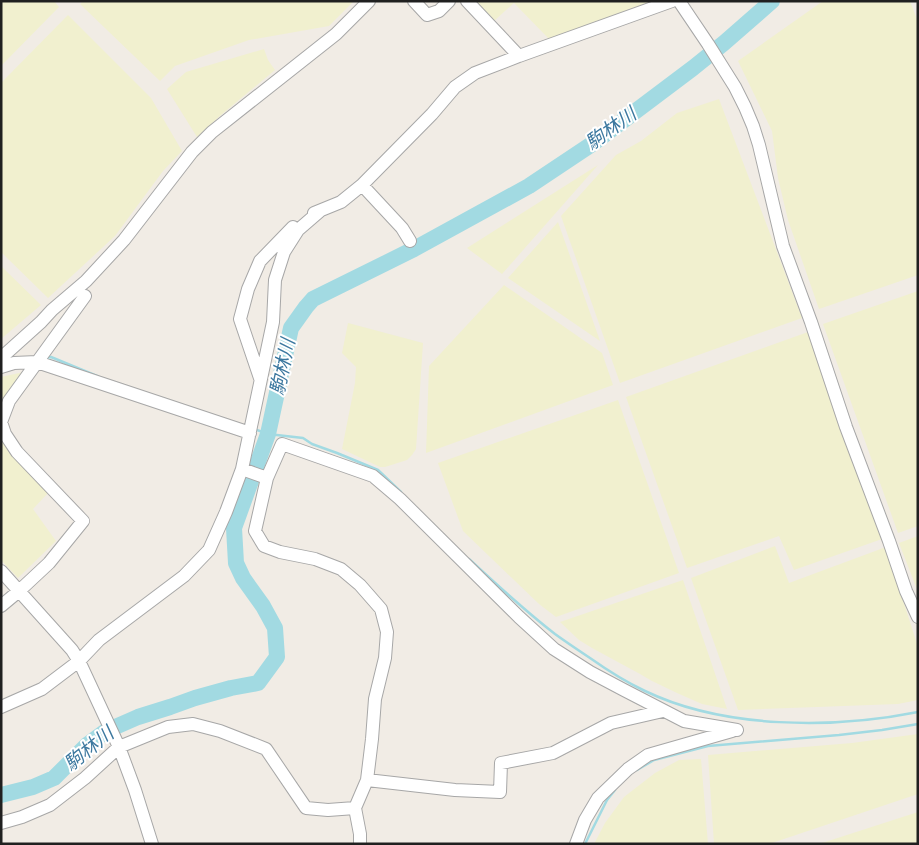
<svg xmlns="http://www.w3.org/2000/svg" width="919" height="845" viewBox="0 0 919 845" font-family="Karla,'Noto Sans JP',sans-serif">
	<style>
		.farmland { fill: #f1f0cf }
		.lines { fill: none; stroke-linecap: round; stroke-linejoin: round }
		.stream { stroke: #a2dae2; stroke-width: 2.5 }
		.river { stroke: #a2dae2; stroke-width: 16 }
		.minor-casing { stroke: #a7a7a7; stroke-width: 14 }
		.minor { stroke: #fff; stroke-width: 12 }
		.labels { text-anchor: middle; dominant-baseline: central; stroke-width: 4; stroke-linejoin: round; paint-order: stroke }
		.water-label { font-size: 19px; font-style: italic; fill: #3c789f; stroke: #fff }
	</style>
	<rect width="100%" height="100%" fill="#f1ece5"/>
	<path class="farmland" d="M1,1H54L59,7L1,66Z
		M83,1H354L329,26L249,40L175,66L160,81L80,4Z
		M474,1H652L549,39L514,3L494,21Z
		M823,1H910L918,22V275L819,309L788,220L778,178L772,131L738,61Z
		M68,15L151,98L182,151L163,171L115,236L48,298L1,252V83Z
		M264,49L268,60L275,70L221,115L197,137L167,89L186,72Z
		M719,99L802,318L620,383L561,216L616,155L641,141L677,113Z
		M598,165L502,274L467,248Z
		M558,222L600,341L508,278Z
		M1,266L41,305L1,339Z
		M504,285L602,353L613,385L426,453L429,366Z
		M918,291V526L898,533L823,324Z
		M348,323L423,343L416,449L412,455L407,460L385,467H380L342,449L355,383L356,367L342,353Z
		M808,332L882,539L794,570L779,536L687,568L626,397Z
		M24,372L1,408V377Z
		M618,400L679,573L556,617L539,604L463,531L438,463Z
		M1,439L48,493L33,509L56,541L18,578L1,560Z
		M918,536V592L899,543Z
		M775,546L789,583L886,547L918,647V700L898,704L738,710L691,578Z
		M683,580L707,650L727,709L702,704L677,693L652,681L640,674L592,648L579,640L560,622Z
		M918,734V794L769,844H714L708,755L852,743Z
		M701,759L708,844H594L605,823L624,797L655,773L679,760Z
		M918,812V844H819Z"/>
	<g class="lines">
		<path class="stream" d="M46,358L51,357L97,376
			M254,429L268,434L303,438L312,444L337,453L378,470L401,492
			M469,559C497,585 525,611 555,634C566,642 578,650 590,658C607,670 626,682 645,691C724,729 833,729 918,712
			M637,770L654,760L708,746L839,735L882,730L918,724
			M585,844L607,800L615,790"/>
		<path class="river" d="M1,795L33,787L54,778L87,745L106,731L138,717L170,707L195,698L231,688L258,683L277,657L275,628L263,606L243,578L236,563L234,528L268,434L291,328L306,307L313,299L414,249L529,186L592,144L693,68L724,43L772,1"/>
		<g class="minor-casing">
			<path id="minor" d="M414,1L427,15L439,11L449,1
				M467,1L519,56
				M679,1L708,44L735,87L745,107L753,126L759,145L783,246L811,322L846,427L889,541L906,591L918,617
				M362,185L402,228L410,241
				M314,213L341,202L362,185L432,114L455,87L475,73L519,56L672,1
				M1,358L41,322L52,310L86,281L124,240L192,152L212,132L336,34L369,1
				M1,367L14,363L37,362L250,433
				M260,378L240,319L248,289L260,261L293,227
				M1,422L5,434L17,452L83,521L49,563L19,591L1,606
				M1,422L9,401L85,296
				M242,469L267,478
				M1,571L72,650L79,661L119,747L135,790L152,844
				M1,707L42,689L79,661L99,640L184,576L209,550L226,512L242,469L273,322L275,280L284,252L298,230L320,211
				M367,780L455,790L500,792L501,763L553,753L611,723L663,711
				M1,823L22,817L50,805L85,778L119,747L168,727L193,724L220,731L266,749L306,808L328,810L355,808
				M360,844V834L355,808L367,780L372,739L375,699L385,658L387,632L381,609L360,585L341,569L315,559L280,552L264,546L255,531L267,478L282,444L373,476L400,499L519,617L554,649L590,672L624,690L684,721L737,730
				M576,844L585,820L598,798L628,769L648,755L732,731"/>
		</g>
		<use href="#minor" class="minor"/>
	</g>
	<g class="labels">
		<g class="water-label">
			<text transform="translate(611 129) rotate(-36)">駒林川</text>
			<text transform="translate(283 367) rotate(-78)">駒林川</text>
			<text transform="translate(89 749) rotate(-39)">駒林川</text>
		</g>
	</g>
	<rect width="919" height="845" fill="none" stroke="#202020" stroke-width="5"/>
</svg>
